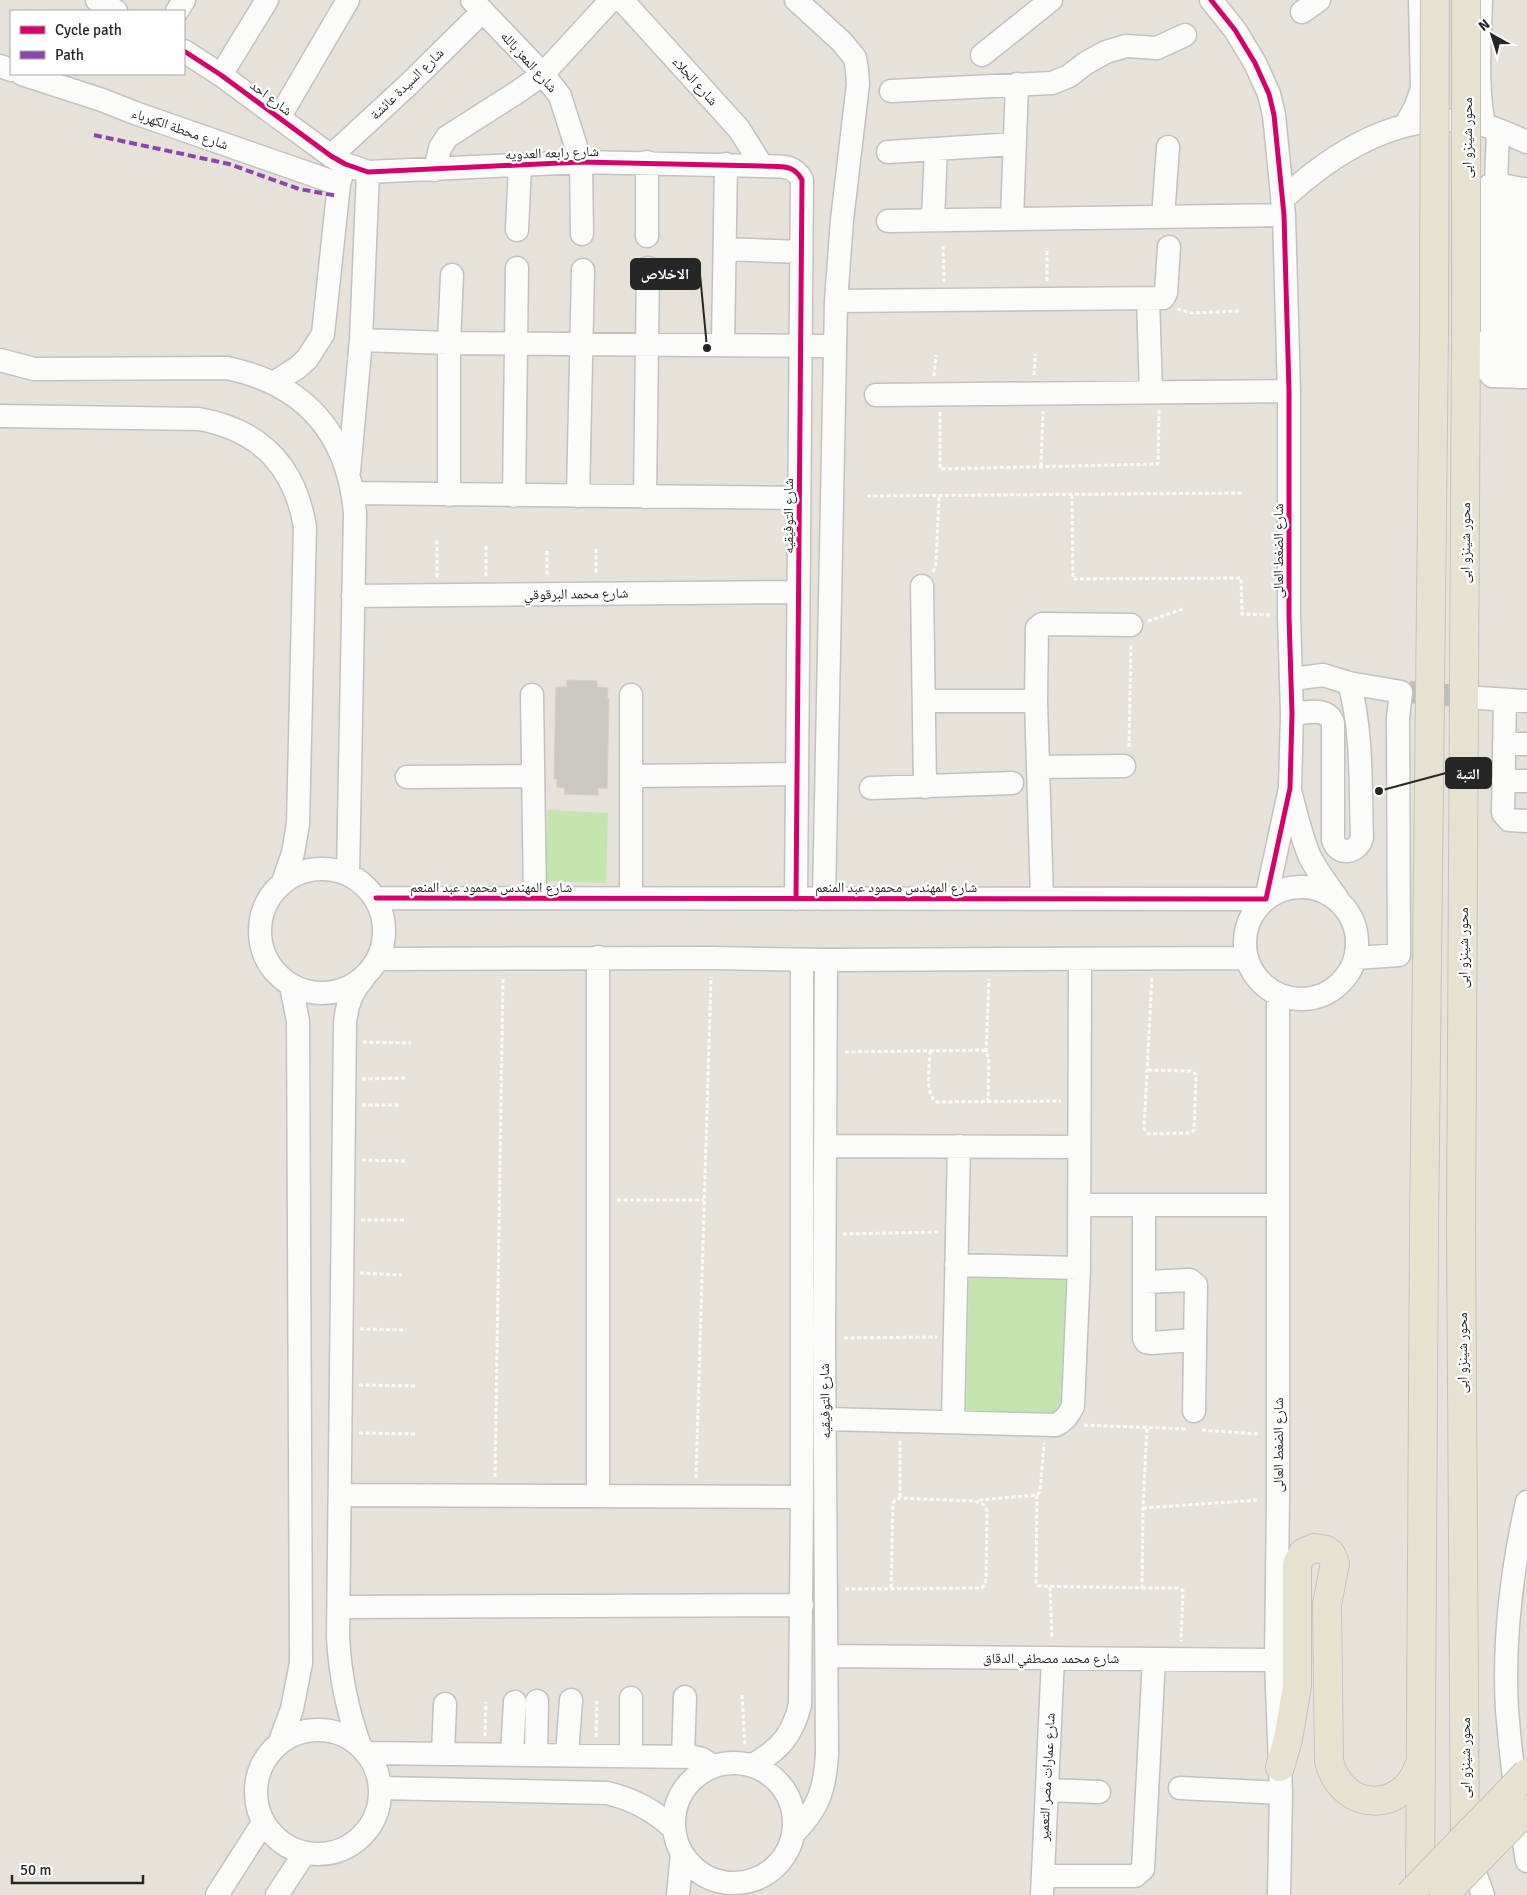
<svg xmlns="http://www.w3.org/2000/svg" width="1527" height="1895" viewBox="0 0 1527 1895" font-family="Signika,'Noto Naskh Arabic',sans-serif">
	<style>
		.green { fill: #c3e6ae }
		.building { fill: #cbc8c2; stroke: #d1cdc7 }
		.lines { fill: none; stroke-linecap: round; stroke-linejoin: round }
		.minor-tunnel { stroke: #c0bcb6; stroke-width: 22; stroke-dasharray: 22 11; stroke-linecap: butt }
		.minor-casing { stroke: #c2c1c2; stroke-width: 25 }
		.major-casing { stroke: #c3c1be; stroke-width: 30 }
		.path { stroke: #fbfbf9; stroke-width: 3; stroke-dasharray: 4 2.5; stroke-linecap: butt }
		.minor { stroke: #fbfbf9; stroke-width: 22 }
		.major { stroke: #e7e2cf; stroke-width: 28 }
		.major-bridge-casing { stroke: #c3c1be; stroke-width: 30; stroke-linecap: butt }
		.major-bridge { stroke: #e7e2cf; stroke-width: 28 }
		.quiet { stroke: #8e44ad; stroke-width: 4; stroke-dasharray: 8 4; stroke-linecap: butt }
		.cycleway-casing { stroke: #fff; stroke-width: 8 }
		.cycleway { stroke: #d6006c; stroke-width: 5 }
		.labels { text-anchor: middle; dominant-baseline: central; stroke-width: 4.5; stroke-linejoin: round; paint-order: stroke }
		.street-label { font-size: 14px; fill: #262626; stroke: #fff }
		.leader { fill: none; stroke: #262626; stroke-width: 2 }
		.callout-dot { fill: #262626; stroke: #fff; stroke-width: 2 }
		.callout { fill: #262626; stroke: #262626; stroke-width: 2 }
		.callout-label { font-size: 15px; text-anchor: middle; font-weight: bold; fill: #fff }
	</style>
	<rect width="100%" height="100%" fill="#e6e2da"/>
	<path class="green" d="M548,810L608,813L606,883L545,881Z
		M969,1273L1066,1274L1063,1413L966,1411Z"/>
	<path class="building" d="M567,680L597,681V687L608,688L607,697L609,699L607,788H598V795L564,794L565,788L557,787V779H554L556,687H567Z"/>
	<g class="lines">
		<path class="minor-tunnel" d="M1409,692L1479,698"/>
		<g class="minor-casing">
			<path id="minor" d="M97,0L116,11
				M472,0L543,74L560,96L581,162L582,234
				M622,0L739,129L762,166
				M796,0L842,42L855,58L857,70L858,84L842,220L836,301L824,899
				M1481,0C1480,42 1476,84 1484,125
				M177,11L184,0
				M1302,12L1319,0
				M184,51L221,75L331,156L345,164L368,172L581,162L762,166C779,167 793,163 802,180L796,899
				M982,55L1051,0
				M0,66L11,70
				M22,74L102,100L135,113L339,184
				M221,75L267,0
				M891,91L1052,83L1069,76L1086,63L1106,52L1126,46L1157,48L1185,35
				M279,118L348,0
				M1405,126L1416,106L1422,88L1420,0
				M888,152L1014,144
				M331,156L409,84L483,11
				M647,162V236
				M435,170L440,148L447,137L519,91L543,74L611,0
				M1496,184L1498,130
				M1527,190L1496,184L1490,185L1487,190L1484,361L1485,367L1492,376L1527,377
				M1282,200C1332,153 1399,111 1470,122C1490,125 1508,134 1527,142
				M1163,217L1168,147
				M1012,219L1017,84
				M933,220L936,149
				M888,221L1284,215
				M517,230L520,165
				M725,249L801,252
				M1148,299L1151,392
				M836,301L1163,298L1166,293L1169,247
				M361,340L449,343L835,346
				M723,345L726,164
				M0,360L34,369L227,368C305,384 348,434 355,513L348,874
				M1500,376L1506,186
				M1518,377L1527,189
				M275,382L297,368L307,359L323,334L339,184L343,170
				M876,395L1289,391
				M0,416L199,419C260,430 295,466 305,527L298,824L293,853L283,882
				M349,471L361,340L368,172
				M353,493L799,498
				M449,495V343L452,275
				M514,496L517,268
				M578,496L583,270
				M645,497L648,268
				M922,586L925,787
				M353,596L798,592
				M1292,679L1323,675L1349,683L1401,692L1398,718L1399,955L1356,958
				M532,695L535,898
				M631,695V898
				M1479,698L1527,701
				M1505,700L1503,813L1509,820L1527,821
				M924,701H1036
				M1292,714C1306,713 1327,706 1333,723V840C1338,856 1357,854 1362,838C1360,787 1363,732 1349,683
				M1504,744H1527
				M1038,767L1124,766
				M631,776L797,774
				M407,777L533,776
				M1503,781H1527
				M871,788L1012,783
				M1291,794C1296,814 1301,835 1309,855C1316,870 1327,884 1337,898
				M260 931a62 62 0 1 1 124 0a62 62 0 1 1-124 0Z
				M1245 943a56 56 0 1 1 112 0a56 56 0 1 1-112 0Z
				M376,898L1266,899L1290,788L1292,714L1289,616V391L1284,215L1274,115L1269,94L1255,63L1235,30L1211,0
				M1042,899L1036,701L1037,628L1042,624L1131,625
				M378,959L712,958L826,960L1246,958
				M1278,995V1499L1276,1660L1281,1793L1279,1895
				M825,1146L1079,1147
				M1080,1205H1278
				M1144,1205V1338L1146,1342L1151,1343L1194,1340
				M956,1265L1079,1268
				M1145,1282L1190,1280L1196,1285L1194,1411
				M826,1419L1056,1425C1065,1420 1069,1415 1073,1406L1079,1268L1080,959
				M953,1421L959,1146
				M340,1495L802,1497
				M598,1495V957
				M1527,1502C1512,1569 1503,1641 1507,1710C1511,1761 1518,1812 1527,1861
				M339,1607L802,1605
				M827,1656L1276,1660
				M256 1792a62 62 0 1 1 124 0a62 62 0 1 1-124 0Z
				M279,1744L292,1709L301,1663L298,1021L291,986
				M360,1746C347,1710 340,1675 338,1637L345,1024C346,1006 351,992 363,979
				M366,1753L693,1757L702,1759L713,1766
				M443,1754L445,1704
				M512,1754L515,1702
				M536,1755L537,1701
				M567,1755L571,1700
				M631,1756V1698
				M683,1757L685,1697
				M674 1823a60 60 0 1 1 120 0a60 60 0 1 1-120 0Z
				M753,1765C780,1749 792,1736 800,1705L802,1497V960
				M380,1788L607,1793C633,1799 654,1810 674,1829
				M1180,1788L1281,1793
				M1047,1790L1099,1792
				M795,1832C819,1808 825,1788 827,1754L824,1338L826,960
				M1467,1851L1483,1895
				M1043,1876H1135L1143,1869L1154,1659
				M217,1895L263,1823
				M277,1895L304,1854
				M678,1895L682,1853
				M1042,1895L1053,1658"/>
		</g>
		<g class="major-casing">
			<path id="major" d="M1280,1767L1288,1739L1297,1686V1564L1303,1553L1314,1548L1326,1550L1331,1554L1335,1563L1327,1604L1329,1761C1342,1813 1405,1814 1420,1763
				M1465,1854L1461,1228L1466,332
				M1420,1895L1424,1230L1434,335"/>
		</g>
		<path class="path" d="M943,246L944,282
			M1047,281V248
			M1177,309L1192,313L1239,311
			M1034,375L1035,354
			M934,376L936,355
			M940,412V469L1158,464L1159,410
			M1041,466L1043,411
			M1072,495L1073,579L1241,578L1242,614L1270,615
			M867,496L1242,493
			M596,549V575
			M547,551V576
			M933,572L936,564L939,496
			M486,576V545
			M437,577V539
			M1148,621L1183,609
			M1129,747L1131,643
			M363,1042L411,1043
			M930,1051C930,1064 924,1095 937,1102L1061,1101
			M845,1052L983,1050L989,1057L988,1102
			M986,1052L989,979
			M1148,1070L1190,1071L1196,1074L1194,1130L1191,1133L1149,1134L1144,1129L1152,977
			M362,1079L405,1078
			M362,1105H399
			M362,1160L406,1161
			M617,1200H704
			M361,1220H407
			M843,1234L939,1232
			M360,1273L402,1275
			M360,1329L406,1330
			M844,1338L937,1337
			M359,1385L416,1386
			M1084,1425L1186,1429
			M1202,1430L1260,1434
			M359,1433L416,1434
			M900,1441V1498
			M495,1477L503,978
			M696,1478L711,977
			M1037,1495L1036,1583L1038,1586L1142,1588L1143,1508L1147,1426
			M979,1500L1037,1495L1040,1492L1044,1443
			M1143,1508L1259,1500
			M1050,1587L1052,1639
			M1142,1588H1179L1183,1591L1181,1641
			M845,1589L982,1588L985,1584L986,1579L987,1511L984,1505L975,1501L900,1498L895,1500L893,1503L891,1588
			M742,1695L745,1747
			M485,1736L486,1702
			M596,1737L597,1701"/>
		<use href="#minor" class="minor"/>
		<use href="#major" class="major"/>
		<g class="major-bridge-casing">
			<path id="major-bridge" d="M1466,0V332
				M1434,335L1435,0
				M1409,1895L1527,1773
				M1444,1895L1527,1810"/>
		</g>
		<use href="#major-bridge" class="major-bridge"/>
		<path class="quiet" d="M94,135L229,164L299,189L338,196"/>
		<g class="cycleway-casing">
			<path id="cycleway" d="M184,51L221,75L331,156L345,164L368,172L581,162L762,166C779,167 793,163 802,180L796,899
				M376,898L1266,899L1290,788L1292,714L1289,616V391L1284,215L1274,115L1269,94L1255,63L1235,30L1211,0"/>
		</g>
		<use href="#cycleway" class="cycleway"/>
	</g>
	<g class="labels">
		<g class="street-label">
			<text transform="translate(529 62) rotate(48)">شارع المعز بالله</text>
			<text transform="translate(695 81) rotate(48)">شارع الجلاء</text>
			<text transform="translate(407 84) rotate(-44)">شارع السيدة عائشة</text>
			<text transform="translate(271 98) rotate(37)">شارع احد</text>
			<text transform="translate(180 129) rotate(19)">شارع محطة الكهرباء</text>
			<text transform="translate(1467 138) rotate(-90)">محور شينزو ابى</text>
			<text transform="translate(552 153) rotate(-2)">شارع رابعه العدويه</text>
			<text transform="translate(788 516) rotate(-90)">شارع التوفيقيه</text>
			<text transform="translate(1465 543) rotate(-90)">محور شينزو ابى</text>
			<text transform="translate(1278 551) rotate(-90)">شارع الضغط العالى</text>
			<text transform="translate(576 594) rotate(-1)">شارع محمد البرقوقي</text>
			<text x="491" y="887">شارع المهندس محمود عبد المنعم</text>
			<text x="896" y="887">شارع المهندس محمود عبد المنعم</text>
			<text transform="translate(1463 948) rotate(-90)">محور شينزو ابى</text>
			<text transform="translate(1462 1353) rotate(-90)">محور شينزو ابى</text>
			<text transform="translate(825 1401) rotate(-91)">شارع التوفيقيه</text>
			<text transform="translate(1278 1445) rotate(-90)">شارع الضغط العالى</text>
			<text x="1051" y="1658">شارع محمد مصطفي الدقاق</text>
			<text transform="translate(1465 1758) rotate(-90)">محور شينزو ابى</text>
			<text transform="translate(1047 1777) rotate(-87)">شارع عمارات مصر التعمير</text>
		</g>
	</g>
	<path class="leader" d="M707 348L700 274M1379 791L1446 773"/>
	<g class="callout-dot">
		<circle cx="707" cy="348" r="5"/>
		<circle cx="1379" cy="791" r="5"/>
	</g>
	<g class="callout">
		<rect x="631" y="259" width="69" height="30" rx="5"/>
		<rect x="1446" y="758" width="45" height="30" rx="5"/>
	</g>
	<g class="callout-label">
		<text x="665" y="279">الاخلاص</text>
		<text x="1468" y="779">التبة</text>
	</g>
	<rect x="10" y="10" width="175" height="65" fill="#ffffff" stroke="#a8a8a8"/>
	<rect x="20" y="26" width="25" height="8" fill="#d6006c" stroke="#a8a8a8"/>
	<text x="55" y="35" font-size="15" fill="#262626">Cycle path</text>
	<rect x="20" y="51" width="25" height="8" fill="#8e44ad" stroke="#a8a8a8"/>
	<text x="55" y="60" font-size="15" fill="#262626">Path</text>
	<g transform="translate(1492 35) rotate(321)" stroke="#ffffff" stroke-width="4" paint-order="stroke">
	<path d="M0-4L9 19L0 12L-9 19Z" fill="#262626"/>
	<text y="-8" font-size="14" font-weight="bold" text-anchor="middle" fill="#262626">N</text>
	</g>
	<path d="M12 1875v8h131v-8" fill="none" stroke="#262626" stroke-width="2.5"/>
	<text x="20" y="1875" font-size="15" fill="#262626" stroke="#ffffff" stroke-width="4" paint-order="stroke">50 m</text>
</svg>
